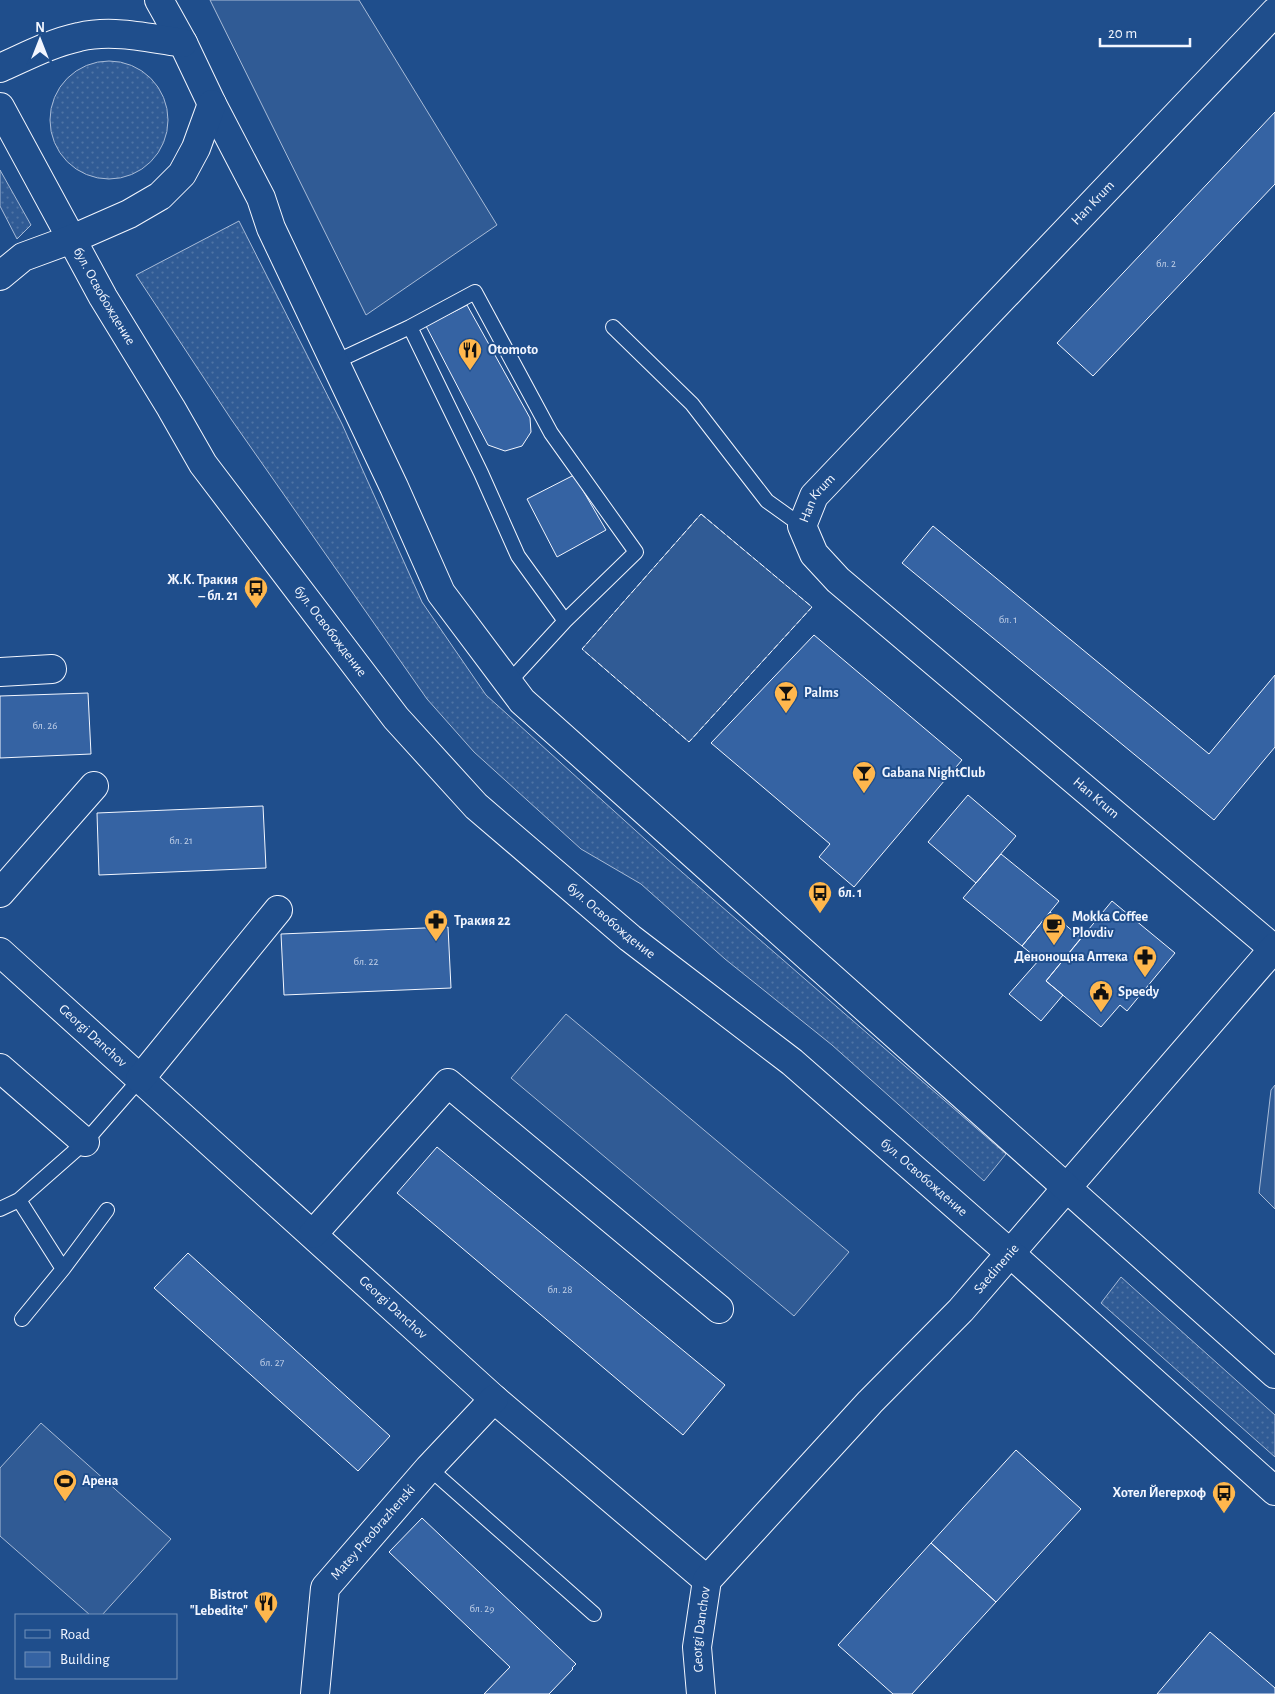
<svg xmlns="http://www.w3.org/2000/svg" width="1275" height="1694" viewBox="0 0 1275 1694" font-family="'Alegreya Sans',sans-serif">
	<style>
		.grass { fill: url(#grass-dots); stroke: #a8bbd7 }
		.built { fill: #305b95; stroke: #a8bbd7 }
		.building { fill: #3563a3; stroke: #f2f6ff }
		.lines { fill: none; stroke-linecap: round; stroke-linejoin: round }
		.service-casing { stroke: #f2f6ff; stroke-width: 16 }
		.minor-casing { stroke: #f2f6ff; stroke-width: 30 }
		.tertiary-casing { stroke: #f2f6ff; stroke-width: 30 }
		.primary-casing { stroke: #f2f6ff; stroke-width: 30 }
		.service { stroke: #1f4e8c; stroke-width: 14 }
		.minor { stroke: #1f4e8c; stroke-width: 28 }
		.tertiary { stroke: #1f4e8c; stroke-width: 28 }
		.primary { stroke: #1f4e8c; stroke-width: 28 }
		.fence { stroke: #f2f6ff; stroke-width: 1; stroke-dasharray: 6 2.5; stroke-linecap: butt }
		.labels { text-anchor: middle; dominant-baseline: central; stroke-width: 4; stroke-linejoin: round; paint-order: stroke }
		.number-label { font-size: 11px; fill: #c3d1e8 }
		.street-label { font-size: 14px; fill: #f2f6ff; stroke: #1f4e8c }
		.poi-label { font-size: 14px; font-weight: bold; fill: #f2f6ff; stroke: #1f4e8c; text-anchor: start }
	</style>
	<defs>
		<pattern id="grass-dots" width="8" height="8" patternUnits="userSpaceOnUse" patternTransform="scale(1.25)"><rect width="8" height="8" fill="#305b95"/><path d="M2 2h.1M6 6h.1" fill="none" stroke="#4e73a5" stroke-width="1.8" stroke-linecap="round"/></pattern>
	</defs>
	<rect width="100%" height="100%" fill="#1f4e8c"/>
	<path class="grass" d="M50 120a59 59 0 1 1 118 0a59 59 0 1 1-118 0Z
		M0,170L31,225L17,239L0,206Z
		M239,221L342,424L422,602L486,695L667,859L1006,1154L984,1181L832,1045L725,959L641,884L581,849L474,752L427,699L231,419L136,275Z
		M1121,1277L1275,1415V1457L1101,1303Z"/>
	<path class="built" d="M210,0H359L497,225L366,315Z
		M701,514L812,607L689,742L582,649Z
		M566,1014L849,1252L794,1316L511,1078Z
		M1275,1085V1209L1259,1193L1271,1090Z
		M41,1423L171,1539L102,1615H90L0,1536V1468Z"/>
	<path class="building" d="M1275,112V184L1093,376L1057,343Z
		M467,305L530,418L531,432L522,446L505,451L488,445L426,326Z
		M574,475L606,530L557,557L527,499Z
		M933,526L1209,754L1275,675V747L1214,820L902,563Z
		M814,635L962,760L854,887L819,857L830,844L711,743Z
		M88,693L91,754L0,758V696Z
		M968,795L1016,836L976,883L928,842Z
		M263,806L266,868L99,875L97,813Z
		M1001,854L1059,901L1022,946L963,898Z
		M1112,901L1175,953L1127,1011L1120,1005L1101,1027L1046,981Z
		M1050,912L1081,938L1046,981L1063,995L1041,1021L1009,994L1039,960L1022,946Z
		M448,927L451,988L284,995L281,934Z
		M437,1147L725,1385L683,1435L397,1193Z
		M188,1253L390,1436L358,1471L154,1288Z
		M1016,1450L1081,1509L996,1602L931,1543Z
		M422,1518L576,1664L572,1668L573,1669L549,1694H484L510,1667L389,1552Z
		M931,1543L996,1602L912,1694H893L838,1645Z
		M1210,1632L1275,1688V1694H1157Z"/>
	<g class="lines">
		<g class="service-casing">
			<path id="service" d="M410,327L481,473L518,556L565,621
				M613,327L692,404L767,501L802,526
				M335,362L410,327L475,292L551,433L636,552L565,621L509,682
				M19,1200L63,1269L22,1319
				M0,1209L19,1200L85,1142L140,1079
				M63,1269L107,1210
				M429,1468L594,1614"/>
		</g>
		<g class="minor-casing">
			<g id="minor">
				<path d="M0,672L52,669"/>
				<path d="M0,893L94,786"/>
				<path id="s1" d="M1274,949L838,580L814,554L802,526L814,496L1275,12"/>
				<path id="s2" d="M0,952L494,1399L707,1580"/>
				<path d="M0,1068L85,1142"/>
				<path d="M140,1079L278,910"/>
				<path d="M313,1234L448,1083L719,1309"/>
				<path id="s3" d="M315,1694L325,1588L429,1468L494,1399"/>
			</g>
		</g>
		<g class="tertiary-casing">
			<g id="tertiary">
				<path id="s4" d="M701,1694L697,1647L707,1580L870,1402L961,1310L1275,947"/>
			</g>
		</g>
		<g class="primary-casing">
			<g id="primary">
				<path d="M159,0L183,43L212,104L261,198L271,228L394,487L441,593L522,701L1275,1374"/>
				<path d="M0,68C25,57 51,43 79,37C112,29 150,38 183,43"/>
				<path id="s5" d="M0,107L103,297L171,408L203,464L396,718L476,806L630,938L792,1062L1011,1254L1275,1491"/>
				<path d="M0,276L23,257L72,239L129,214L160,196L182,174L196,148L212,104"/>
			</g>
		</g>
		<use href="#service" class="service"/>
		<use href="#minor" class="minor"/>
		<use href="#tertiary" class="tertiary"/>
		<use href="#primary" class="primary"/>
		<path class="fence" d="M701,514L812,607L689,742L582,649Z"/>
	</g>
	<defs>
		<g id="restaurant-pin" transform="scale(1.25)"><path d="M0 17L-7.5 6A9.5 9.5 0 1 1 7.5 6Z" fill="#ffb74d" stroke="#1f4e8c"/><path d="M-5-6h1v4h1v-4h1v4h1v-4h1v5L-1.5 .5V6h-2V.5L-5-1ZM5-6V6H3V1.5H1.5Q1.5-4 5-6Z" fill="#111"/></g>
		<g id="bus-pin" transform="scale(1.25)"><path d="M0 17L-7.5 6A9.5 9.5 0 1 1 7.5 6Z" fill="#ffb74d" stroke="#1f4e8c"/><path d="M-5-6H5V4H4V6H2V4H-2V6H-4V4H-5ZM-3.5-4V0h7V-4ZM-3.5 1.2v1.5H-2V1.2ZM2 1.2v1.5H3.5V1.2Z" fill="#111"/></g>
		<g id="bar-pin" transform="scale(1.25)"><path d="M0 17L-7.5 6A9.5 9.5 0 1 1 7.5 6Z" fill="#ffb74d" stroke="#1f4e8c"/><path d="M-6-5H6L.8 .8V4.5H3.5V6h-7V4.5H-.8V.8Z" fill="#111"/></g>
		<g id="pharmacy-pin" transform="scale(1.25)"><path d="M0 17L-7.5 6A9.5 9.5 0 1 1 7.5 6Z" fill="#ffb74d" stroke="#1f4e8c"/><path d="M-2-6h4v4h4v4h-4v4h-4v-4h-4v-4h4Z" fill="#111"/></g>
		<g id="cafe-pin" transform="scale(1.25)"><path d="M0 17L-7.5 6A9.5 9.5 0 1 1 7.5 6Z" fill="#ffb74d" stroke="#1f4e8c"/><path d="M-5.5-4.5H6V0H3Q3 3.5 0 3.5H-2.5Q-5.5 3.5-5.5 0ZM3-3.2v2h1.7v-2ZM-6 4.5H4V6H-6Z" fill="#111"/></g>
		<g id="civic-pin" transform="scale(1.25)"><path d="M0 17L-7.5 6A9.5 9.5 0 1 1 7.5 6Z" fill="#ffb74d" stroke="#1f4e8c"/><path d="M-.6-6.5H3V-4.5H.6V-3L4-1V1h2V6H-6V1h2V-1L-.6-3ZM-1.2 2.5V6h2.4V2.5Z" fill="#111"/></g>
		<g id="stadium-pin" transform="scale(1.25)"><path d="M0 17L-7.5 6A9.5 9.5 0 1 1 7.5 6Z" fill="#ffb74d" stroke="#1f4e8c"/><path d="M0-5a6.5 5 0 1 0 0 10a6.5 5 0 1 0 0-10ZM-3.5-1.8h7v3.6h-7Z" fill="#111"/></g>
	</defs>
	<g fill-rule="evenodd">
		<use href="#restaurant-pin" x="470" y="350"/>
		<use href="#bus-pin" x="256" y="588"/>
		<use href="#bar-pin" x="786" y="693"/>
		<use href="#bar-pin" x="864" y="773"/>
		<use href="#bus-pin" x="820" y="893"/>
		<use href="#pharmacy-pin" x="436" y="921"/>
		<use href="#cafe-pin" x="1054" y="925"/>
		<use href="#pharmacy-pin" x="1145" y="957"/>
		<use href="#civic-pin" x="1101" y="992"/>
		<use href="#stadium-pin" x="65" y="1481"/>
		<use href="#bus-pin" x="1224" y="1493"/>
		<use href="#restaurant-pin" x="266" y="1603"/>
	</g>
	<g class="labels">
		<g class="number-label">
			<text x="1166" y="263">бл. 2</text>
			<text x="1008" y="619">бл. 1</text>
			<text x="45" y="725">бл. 26</text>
			<text x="181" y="840">бл. 21</text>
			<text x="366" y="961">бл. 22</text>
			<text x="560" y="1289">бл. 28</text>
			<text x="272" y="1362">бл. 27</text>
			<text x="482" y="1608">бл. 29</text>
		</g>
		<g class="street-label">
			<text stroke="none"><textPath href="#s1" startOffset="1074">Han Krum</textPath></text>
			<text stroke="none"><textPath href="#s5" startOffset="216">бул. Освобождение</textPath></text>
			<text stroke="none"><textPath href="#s1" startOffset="669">Han Krum</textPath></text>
			<text stroke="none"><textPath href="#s5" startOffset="621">бул. Освобождение</textPath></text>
			<text transform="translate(1096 798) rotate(40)">Han Krum</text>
			<text stroke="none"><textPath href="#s5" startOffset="1026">бул. Освобождение</textPath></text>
			<text stroke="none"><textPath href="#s2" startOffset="125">Georgi Danchov</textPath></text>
			<text stroke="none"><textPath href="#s5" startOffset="1431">бул. Освобождение</textPath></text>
			<text stroke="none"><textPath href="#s4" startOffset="540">Saedinenie</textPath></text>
			<text stroke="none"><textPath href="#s2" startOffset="530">Georgi Danchov</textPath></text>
			<text stroke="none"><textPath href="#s3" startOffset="180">Matey Preobrazhenski</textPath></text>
			<text stroke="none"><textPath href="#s4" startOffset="65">Georgi Danchov</textPath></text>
		</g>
		<g class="poi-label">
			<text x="488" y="350">Otomoto</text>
			<text x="238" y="580" text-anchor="end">Ж.К. Тракия<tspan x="238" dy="16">– бл. 21</tspan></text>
			<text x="804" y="693">Palms</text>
			<text x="882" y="773">Gabana NightClub</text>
			<text x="838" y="893">бл. 1</text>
			<text x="1072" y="917">Mokka Coffee<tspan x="1072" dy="16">Plovdiv</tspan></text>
			<text x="454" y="921">Тракия 22</text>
			<text x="1128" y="957" text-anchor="end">Денонощна Аптека</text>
			<text x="1118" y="992">Speedy</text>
			<text x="82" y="1481">Арена</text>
			<text x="1206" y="1493" text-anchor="end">Хотел Йегерхоф</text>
			<text x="248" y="1595" text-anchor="end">Bistrot<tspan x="248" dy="16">"Lebedite"</tspan></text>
		</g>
	</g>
	<rect x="15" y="1614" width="162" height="65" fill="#1f4e8c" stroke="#7391ba"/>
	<rect x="25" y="1630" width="25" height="8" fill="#1f4e8c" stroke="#7391ba"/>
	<text x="60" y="1639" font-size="15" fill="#f2f6ff">Road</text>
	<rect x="25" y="1652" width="25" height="15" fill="#3563a3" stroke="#7391ba"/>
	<text x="60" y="1664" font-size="15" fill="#f2f6ff">Building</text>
	<g transform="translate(40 40)" stroke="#1f4e8c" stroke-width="4" paint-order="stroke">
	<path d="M0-4L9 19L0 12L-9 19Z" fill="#f2f6ff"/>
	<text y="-8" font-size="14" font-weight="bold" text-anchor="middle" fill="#f2f6ff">N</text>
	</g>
	<path d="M1100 38v8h90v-8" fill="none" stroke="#f2f6ff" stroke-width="2.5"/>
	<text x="1108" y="38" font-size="15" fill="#f2f6ff" stroke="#1f4e8c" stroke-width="4" paint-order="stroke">20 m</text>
</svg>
